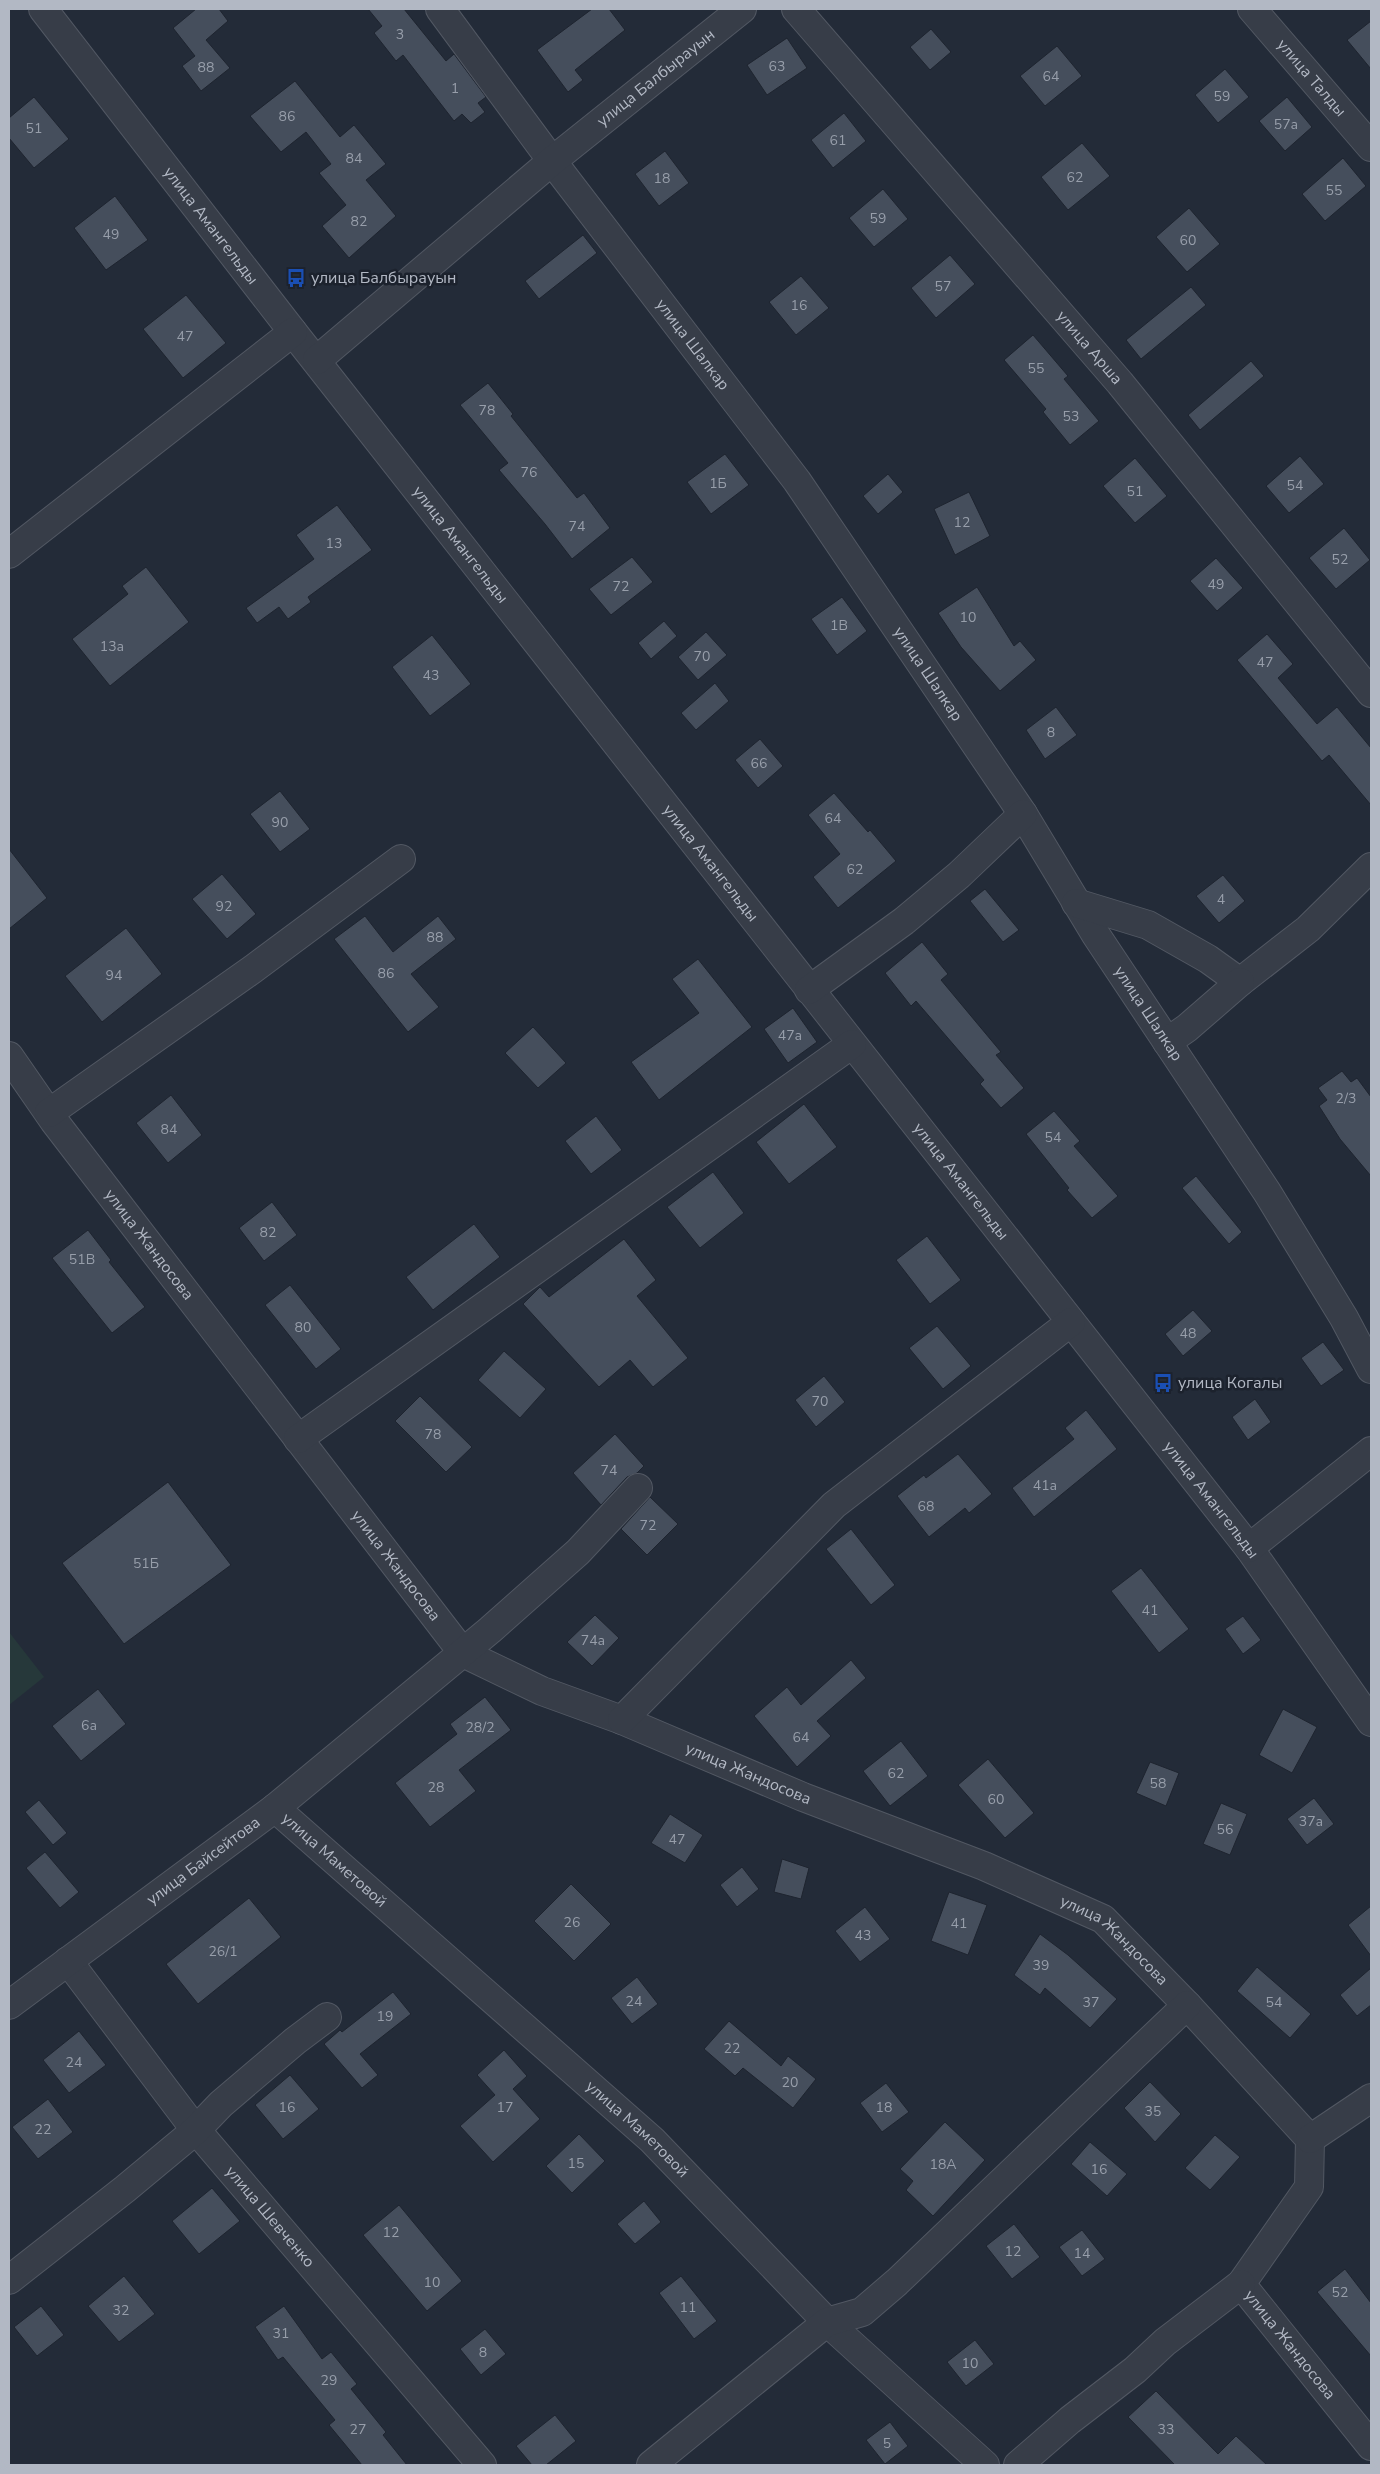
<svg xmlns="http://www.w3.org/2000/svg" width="1380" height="2474" viewBox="0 0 1380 2474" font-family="'Nunito Sans',sans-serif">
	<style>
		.green { fill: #26383a }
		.building { fill: #454e5c; stroke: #1e242f }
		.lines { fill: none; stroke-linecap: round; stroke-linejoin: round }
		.minor-casing { stroke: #525863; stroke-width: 30 }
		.minor { stroke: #373d48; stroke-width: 28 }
		.labels { text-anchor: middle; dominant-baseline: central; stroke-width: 5; stroke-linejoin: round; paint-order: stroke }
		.number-label { font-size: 14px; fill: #979eaa }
		.street-label { font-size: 16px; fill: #b2b8c4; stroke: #1c222d }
		.poi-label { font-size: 16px; fill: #b2b8c4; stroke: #1c222d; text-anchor: start }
	</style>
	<rect width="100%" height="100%" fill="#232b38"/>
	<path class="green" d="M9,1632L44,1677L9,1705Z"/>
	<path class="building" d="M196,9H219L228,21L206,40L230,68L201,91L182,66L195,56L173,28Z
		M368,9H404L446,61L454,54L486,97L478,103L485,112L471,123L462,114L454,121L403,55L396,61L374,33L382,26Z
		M592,9H609L625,30L575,70L583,80L568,92L537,50Z
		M1371,21V69L1347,40Z
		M931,29L951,52L930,70L910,47Z
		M787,38L807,68L767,95L747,65Z
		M1057,46L1082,76L1045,106L1020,76Z
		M1225,69L1249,97L1218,123L1195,95Z
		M295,81L340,137L354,125L386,164L366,180L396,216L349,258L322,226L346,205L319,173L331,164L306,132L281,152L250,116Z
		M34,97L69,139L34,168L9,138V118Z
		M1287,97L1312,127L1285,151L1259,121Z
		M844,113L866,141L833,168L811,140Z
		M1082,143L1110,176L1068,210L1041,177Z
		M665,151L689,183L659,206L635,174Z
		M1343,158L1366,186L1325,221L1302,194Z
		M883,189L908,219L874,247L849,218Z
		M115,196L148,240L106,270L74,228Z
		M1189,208L1220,244L1187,272L1156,237Z
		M583,235L597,253L539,299L525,281Z
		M950,255L975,284L936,318L911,288Z
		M801,276L829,308L796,335L769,302Z
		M1191,287L1206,305L1141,359L1126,340Z
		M186,295L226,343L183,378L143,329Z
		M1033,335L1068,376L1064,379L1099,421L1070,445L1043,412L1046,409L1004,360Z
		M1251,361L1264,376L1200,430L1188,415Z
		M488,383L513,414L511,416L577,498L584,493L610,528L572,559L545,524L499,470L508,463L460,405Z
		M725,454L749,485L711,514L687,482Z
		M1300,456L1324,484L1289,513L1266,486Z
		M1135,458L1167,496L1135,523L1103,486Z
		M888,474L903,492L878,514L863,496Z
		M969,492L990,536L955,555L934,509Z
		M337,505L372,550L308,597L311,602L288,619L279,607L257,623L246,608L314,559L296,535Z
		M1344,528L1370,560L1336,589L1309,558Z
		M632,557L653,582L611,615L589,589Z
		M1216,558L1243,588L1217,611L1190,581Z
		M146,567L189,622L110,686L72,639L128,594L122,586Z
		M977,587L1014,646L1020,641L1036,660L1000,691L961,647L938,613Z
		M842,597L867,631L837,655L811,619Z
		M664,621L677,636L651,659L638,643Z
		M706,632L727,655L698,680L678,657Z
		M1267,634L1293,664L1278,678L1317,724L1337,707L1371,748V805L1329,755L1322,761L1237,660Z
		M432,635L471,684L430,716L392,667Z
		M715,683L729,701L696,730L681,713Z
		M1056,707L1077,735L1045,759L1026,730Z
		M760,739L783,766L758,788L735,760Z
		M280,791L310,829L280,852L250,814Z
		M834,793L868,832L870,830L896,861L838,908L813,877L840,854L808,815Z
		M9,849L47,898L9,929Z
		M222,874L256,914L227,939L192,899Z
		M1223,875L1245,901L1219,923L1196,896Z
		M985,889L1019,930L1003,942L970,901Z
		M365,916L393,952L438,916L456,939L411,974L439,1007L408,1032L334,939Z
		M126,928L162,974L102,1022L65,976Z
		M922,942L948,974L941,980L1001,1052L996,1055L1024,1088L1001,1108L980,1084L984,1080L916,1001L911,1006L885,973Z
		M698,959L752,1027L659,1100L631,1062L699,1013L672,979Z
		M793,1008L817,1042L788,1063L764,1029Z
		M533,1027L566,1063L538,1088L505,1053Z
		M1342,1071L1351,1082L1357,1078L1371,1097V1176L1340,1139L1319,1106L1327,1100L1318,1088Z
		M171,1095L202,1135L168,1163L136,1123Z
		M804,1104L837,1147L789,1184L756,1142Z
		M1054,1111L1080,1141L1074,1146L1118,1196L1092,1218L1067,1190L1069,1188L1026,1134Z
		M596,1116L622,1150L591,1174L565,1141Z
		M713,1172L744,1213L700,1248L667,1207Z
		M1196,1176L1242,1232L1229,1244L1182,1188Z
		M272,1202L297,1235L264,1261L239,1228Z
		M474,1224L500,1257L433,1310L406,1277Z
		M88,1230L111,1260L109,1262L145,1307L112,1333L52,1258Z
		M927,1236L961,1280L930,1304L896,1260Z
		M624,1239L656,1280L637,1296L688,1358L653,1387L630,1360L599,1387L523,1304L540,1287L549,1297Z
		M290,1285L341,1349L316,1369L265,1305Z
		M1193,1310L1212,1331L1183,1356L1165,1334Z
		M937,1326L971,1366L943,1389L909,1348Z
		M1323,1342L1344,1370L1321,1386L1301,1358Z
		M504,1351L546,1389L520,1418L478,1380Z
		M824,1376L845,1402L816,1427L795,1400Z
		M420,1396L472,1447L446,1472L395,1421Z
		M1255,1399L1271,1422L1248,1440L1232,1417Z
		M1086,1410L1117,1449L1034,1517L1012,1488L1074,1439L1065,1428Z
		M615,1434L644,1466L637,1473L627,1477L601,1505L573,1473Z
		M958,1454L992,1494L969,1513L965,1508L929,1537L897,1496L924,1475L926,1478Z
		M168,1482L231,1565L124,1644L62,1563Z
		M650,1497L678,1524L647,1555L621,1529Z
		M851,1529L895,1585L871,1605L826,1549Z
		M1141,1568L1189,1629L1159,1653L1111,1591Z
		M595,1615L619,1638L592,1666L567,1642Z
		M1243,1616L1261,1640L1243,1654L1225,1629Z
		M851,1660L866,1678L817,1721L831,1736L797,1767L754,1716L787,1687L801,1705Z
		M98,1689L126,1724L81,1761L52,1726Z
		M485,1697L511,1730L459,1770L476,1791L430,1827L395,1783L457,1734L450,1724Z
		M1283,1709L1317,1727L1292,1773L1259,1755Z
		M901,1741L928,1776L890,1806L863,1771Z
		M988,1759L1034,1813L1005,1838L958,1785Z
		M1150,1762L1179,1773L1166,1806L1136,1793Z
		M1314,1798L1334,1824L1307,1845L1287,1819Z
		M39,1800L67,1833L53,1845L25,1812Z
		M1221,1803L1247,1814L1230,1855L1203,1844Z
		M670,1814L703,1835L685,1863L651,1843Z
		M45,1852L79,1892L60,1908L26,1868Z
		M782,1859L809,1868L801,1899L774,1892Z
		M742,1867L759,1889L737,1907L720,1885Z
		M571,1884L611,1924L574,1961L534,1921Z
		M949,1892L987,1905L968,1955L931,1941Z
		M249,1898L281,1937L198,2004L166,1964Z
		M1371,1906V1956L1348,1925Z
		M865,1907L890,1939L860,1962L835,1931Z
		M1040,1934L1068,1955L1117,1999L1090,2028L1045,1988L1040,1995L1014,1975Z
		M1257,1967L1311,2014L1290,2038L1237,1991Z
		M1371,1968V2005L1357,2016L1340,1995Z
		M637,1977L658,2004L632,2024L611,1998Z
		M393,1992L411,2014L360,2054L378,2075L362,2088L324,2044L340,2030L342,2032Z
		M729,2021L781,2066L788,2056L816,2079L793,2108L743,2068L735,2076L704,2049Z
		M79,2031L106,2065L69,2093L43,2060Z
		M504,2050L527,2076L513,2089L540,2119L493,2162L460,2126L495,2095L477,2075Z
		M290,2075L319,2109L283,2139L255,2105Z
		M1150,2082L1181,2114L1155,2142L1124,2108Z
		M886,2083L909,2112L882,2132L860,2103Z
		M48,2099L73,2132L38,2159L12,2127Z
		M945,2122L985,2160L933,2216L906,2190L913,2181L900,2169Z
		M579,2134L605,2161L572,2193L546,2166Z
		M1215,2135L1240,2157L1210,2190L1185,2168Z
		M1090,2142L1127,2174L1107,2196L1071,2164Z
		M212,2188L240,2221L199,2254L172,2221Z
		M644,2201L661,2222L635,2244L617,2224Z
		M399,2205L462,2281L427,2311L363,2235Z
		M1014,2224L1040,2257L1012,2279L986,2246Z
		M1082,2230L1105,2259L1082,2276L1059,2247Z
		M1345,2269L1371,2303V2356L1317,2292Z
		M124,2276L155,2314L119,2342L88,2306Z
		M681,2276L717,2321L694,2339L659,2293Z
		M41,2306L64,2335L37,2356L14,2327Z
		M284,2306L322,2359L331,2352L357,2384L351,2389L386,2432L383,2435L407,2465H362L329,2425L335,2420L283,2357L278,2360L255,2327Z
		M485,2329L506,2354L481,2375L460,2349Z
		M975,2340L994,2364L966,2386L947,2362Z
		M1156,2391L1218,2454L1236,2436L1267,2465H1175L1128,2417Z
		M555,2415L576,2441L546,2465H532L516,2446Z
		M890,2422L908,2446L885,2464L866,2440Z"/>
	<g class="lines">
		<g class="minor-casing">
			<g id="minor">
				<path id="s1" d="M43,9L293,332L1249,1548L1371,1722"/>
				<path id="s2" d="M440,9L552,161L797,481L1023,814L1096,935L1267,1192L1344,1318L1371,1369"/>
				<path id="s3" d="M796,9L1120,383L1371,693"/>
				<path id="s4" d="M1252,9L1371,147"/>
				<path id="s5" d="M317,360L552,161L742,9"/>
				<path d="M9,554L293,332"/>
				<path d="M1076,903L1148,925L1208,959L1240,982L1308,929L1371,867"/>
				<path d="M809,990L904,921L959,875L1023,814"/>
				<path d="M1167,1042L1187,1028L1240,982"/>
				<path id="s6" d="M9,1056L54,1121L463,1653L542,1691L622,1720L803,1797L984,1866L1103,1919L1187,2005L1310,2139L1309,2187L1241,2284L1371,2446"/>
				<path d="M49,1113L253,969L401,859"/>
				<path d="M298,1439L852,1044"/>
				<path d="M1249,1548L1371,1451"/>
				<path d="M622,1720L834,1505L1071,1322"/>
				<path id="s7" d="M275,1808L652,2140L827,2322L985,2465"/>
				<path id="s8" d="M68,1961L191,2124L482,2465"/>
				<path id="s9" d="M9,2005L275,1808L490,1630L578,1552L638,1488"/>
				<path d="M1310,2139L1371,2098"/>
				<path d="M9,2280L125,2189L196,2130L221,2104L295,2041L327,2017"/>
				<path d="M651,2465L827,2322L862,2312L897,2282L1187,2005"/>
				<path d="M1018,2465L1070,2420L1135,2370L1165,2342L1241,2284"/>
			</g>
		</g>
		<use href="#minor" class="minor"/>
	</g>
	<defs>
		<g id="bus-bare" transform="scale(1.5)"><path d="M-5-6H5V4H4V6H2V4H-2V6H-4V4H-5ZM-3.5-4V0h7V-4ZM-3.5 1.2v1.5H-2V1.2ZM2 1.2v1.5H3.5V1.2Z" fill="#1a4fb4" stroke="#1c222d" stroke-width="2.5" paint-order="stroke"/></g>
	</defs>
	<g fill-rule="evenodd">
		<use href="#bus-bare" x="296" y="278"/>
		<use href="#bus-bare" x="1163" y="1383"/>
	</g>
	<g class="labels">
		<g class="number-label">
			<text x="400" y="34">3</text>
			<text x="777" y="66">63</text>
			<text x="206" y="67">88</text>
			<text x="1051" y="76">64</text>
			<text x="455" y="88">1</text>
			<text x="1222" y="96">59</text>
			<text x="287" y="116">86</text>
			<text x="1286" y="124">57а</text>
			<text x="34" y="128">51</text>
			<text x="838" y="140">61</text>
			<text x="354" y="158">84</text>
			<text x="1075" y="177">62</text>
			<text x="662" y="178">18</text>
			<text x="1334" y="190">55</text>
			<text x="878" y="218">59</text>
			<text x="359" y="221">82</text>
			<text x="111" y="234">49</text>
			<text x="1188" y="240">60</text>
			<text x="943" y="286">57</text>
			<text x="799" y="305">16</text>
			<text x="185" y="336">47</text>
			<text x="1036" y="368">55</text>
			<text x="487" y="410">78</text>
			<text x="1071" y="416">53</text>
			<text x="529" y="472">76</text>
			<text x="718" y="483">1Б</text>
			<text x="1295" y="485">54</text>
			<text x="1135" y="491">51</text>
			<text x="962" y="522">12</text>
			<text x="577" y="526">74</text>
			<text x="334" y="543">13</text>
			<text x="1340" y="559">52</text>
			<text x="1216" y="584">49</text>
			<text x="621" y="586">72</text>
			<text x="968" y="617">10</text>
			<text x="839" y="625">1В</text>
			<text x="112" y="646">13а</text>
			<text x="702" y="656">70</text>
			<text x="1265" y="662">47</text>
			<text x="431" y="675">43</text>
			<text x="1051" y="732">8</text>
			<text x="759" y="763">66</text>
			<text x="833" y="818">64</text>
			<text x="280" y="822">90</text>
			<text x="855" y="869">62</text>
			<text x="1221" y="899">4</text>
			<text x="224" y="906">92</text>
			<text x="435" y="937">88</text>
			<text x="386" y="973">86</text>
			<text x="114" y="975">94</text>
			<text x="790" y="1035">47а</text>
			<text x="1346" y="1098">2/3</text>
			<text x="169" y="1129">84</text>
			<text x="1053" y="1137">54</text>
			<text x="268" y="1232">82</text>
			<text x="82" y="1259">51В</text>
			<text x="303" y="1327">80</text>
			<text x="1188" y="1333">48</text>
			<text x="820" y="1401">70</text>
			<text x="433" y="1434">78</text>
			<text x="609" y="1470">74</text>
			<text x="1045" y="1485">41а</text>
			<text x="926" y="1506">68</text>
			<text x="648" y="1525">72</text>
			<text x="146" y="1563">51Б</text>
			<text x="1150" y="1610">41</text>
			<text x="593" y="1640">74а</text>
			<text x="89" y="1725">6а</text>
			<text x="480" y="1727">28/2</text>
			<text x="801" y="1737">64</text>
			<text x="896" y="1773">62</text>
			<text x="1158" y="1783">58</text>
			<text x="436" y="1787">28</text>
			<text x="996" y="1799">60</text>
			<text x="1311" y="1821">37а</text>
			<text x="1225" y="1829">56</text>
			<text x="677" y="1839">47</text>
			<text x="572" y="1922">26</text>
			<text x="959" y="1923">41</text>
			<text x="863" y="1935">43</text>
			<text x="223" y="1951">26/1</text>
			<text x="1041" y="1965">39</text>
			<text x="634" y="2001">24</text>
			<text x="1091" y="2002">37</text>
			<text x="1274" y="2002">54</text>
			<text x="385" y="2016">19</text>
			<text x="732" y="2048">22</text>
			<text x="74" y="2062">24</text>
			<text x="790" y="2082">20</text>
			<text x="287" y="2107">16</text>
			<text x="505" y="2107">17</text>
			<text x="884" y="2107">18</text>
			<text x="1153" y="2111">35</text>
			<text x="43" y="2129">22</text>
			<text x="576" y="2163">15</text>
			<text x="943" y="2164">18A</text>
			<text x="1099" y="2169">16</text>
			<text x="391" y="2232">12</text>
			<text x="1013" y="2251">12</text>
			<text x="1082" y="2253">14</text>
			<text x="432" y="2282">10</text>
			<text x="1340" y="2292">52</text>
			<text x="688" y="2307">11</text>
			<text x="121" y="2310">32</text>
			<text x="281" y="2333">31</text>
			<text x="483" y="2352">8</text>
			<text x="970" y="2363">10</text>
			<text x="329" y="2380">29</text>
			<text x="358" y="2429">27</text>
			<text x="1166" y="2429">33</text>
			<text x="887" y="2443">5</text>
		</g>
		<g class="street-label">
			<text stroke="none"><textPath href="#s5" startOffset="441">улица Балбырауын</textPath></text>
			<text stroke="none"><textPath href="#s4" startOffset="91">улица Талды</textPath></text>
			<text stroke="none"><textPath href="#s1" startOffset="274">улица Амангельды</textPath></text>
			<text stroke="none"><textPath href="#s2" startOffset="420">улица Шалкар</textPath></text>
			<text stroke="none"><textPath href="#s3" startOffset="448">улица Арша</textPath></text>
			<text stroke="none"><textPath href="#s1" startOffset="679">улица Амангельды</textPath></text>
			<text stroke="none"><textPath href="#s2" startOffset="825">улица Шалкар</textPath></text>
			<text stroke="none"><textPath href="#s1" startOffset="1084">улица Амангельды</textPath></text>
			<text stroke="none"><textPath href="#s2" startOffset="1230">улица Шалкар</textPath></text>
			<text stroke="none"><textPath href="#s1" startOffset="1489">улица Амангельды</textPath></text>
			<text stroke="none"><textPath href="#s6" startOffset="235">улица Жандосова</textPath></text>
			<text stroke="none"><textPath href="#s1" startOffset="1894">улица Амангельды</textPath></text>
			<text stroke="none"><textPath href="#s6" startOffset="640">улица Жандосова</textPath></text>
			<text stroke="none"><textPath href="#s6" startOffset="1060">улица Жандосова</textPath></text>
			<text stroke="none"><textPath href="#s7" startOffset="79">улица Маметовой</textPath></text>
			<text stroke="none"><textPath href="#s9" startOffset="242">улица Байсейтова</textPath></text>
			<text stroke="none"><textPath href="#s6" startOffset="1465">улица Жандосова</textPath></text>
			<text stroke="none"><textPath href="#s7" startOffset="484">улица Маметовой</textPath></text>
			<text stroke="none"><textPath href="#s8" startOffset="326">улица Шевченко</textPath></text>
			<text stroke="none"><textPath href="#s6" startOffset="1990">улица Жандосова</textPath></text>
		</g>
		<g class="poi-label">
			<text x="311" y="278">улица Балбырауын</text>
			<text x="1178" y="1383">улица Когалы</text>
		</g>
	</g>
	<rect width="1380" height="2474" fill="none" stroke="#b2b8c4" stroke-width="20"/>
</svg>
